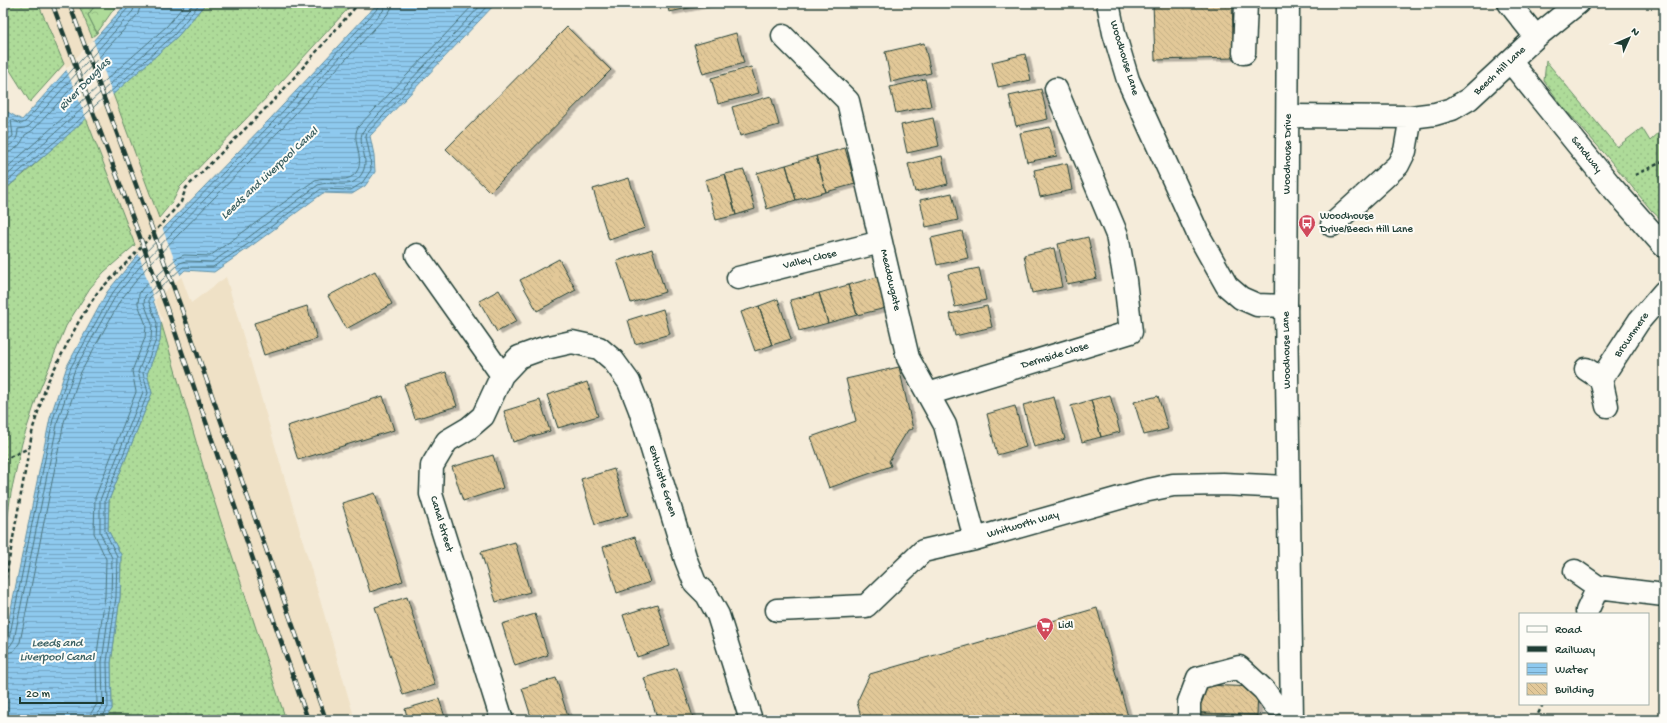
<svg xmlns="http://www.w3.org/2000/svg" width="1667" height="723" viewBox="0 0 1667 723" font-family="'Gochi Hand',sans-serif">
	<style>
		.built { fill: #efe1c6 }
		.grass { fill: url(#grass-dots); stroke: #668c66 }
		.forest { fill: url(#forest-crowns); stroke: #668c66 }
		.water { fill: url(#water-rules); stroke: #6291a4 }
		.pier { fill: #f5ecda }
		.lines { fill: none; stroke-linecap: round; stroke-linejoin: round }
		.shore { stroke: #4b757e; stroke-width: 1 }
		.building { fill: url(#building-back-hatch); stroke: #1f3d34; filter: url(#shadow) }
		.minor-casing { stroke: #1f3d34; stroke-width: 25 }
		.major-casing { stroke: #1f3d34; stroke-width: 25 }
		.path { stroke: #1f3d34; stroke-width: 2.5; stroke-dasharray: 4 3; stroke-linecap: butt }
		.minor { stroke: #fdfcf7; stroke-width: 22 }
		.major { stroke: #fdfcf7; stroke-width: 22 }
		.rail-casing { stroke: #1f3d34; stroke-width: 4.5 }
		.rail { stroke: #fdfcf7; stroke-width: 3; stroke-dasharray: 9; stroke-linecap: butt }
		.labels { text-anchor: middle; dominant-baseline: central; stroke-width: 4; stroke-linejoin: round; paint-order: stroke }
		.street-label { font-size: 11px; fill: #1f3d34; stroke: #fdfcf7 }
		.poi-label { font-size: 11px; fill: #1f3d34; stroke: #fdfcf7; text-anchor: start }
		.water-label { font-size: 12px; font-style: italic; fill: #3b6062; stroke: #fdfcf7 }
	</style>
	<defs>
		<pattern id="grass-dots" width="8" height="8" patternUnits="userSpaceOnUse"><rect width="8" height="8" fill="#aedb99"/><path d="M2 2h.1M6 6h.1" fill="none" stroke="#95bd84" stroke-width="1.8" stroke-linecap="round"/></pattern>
		<pattern id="forest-crowns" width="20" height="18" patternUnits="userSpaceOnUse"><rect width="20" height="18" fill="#aedb99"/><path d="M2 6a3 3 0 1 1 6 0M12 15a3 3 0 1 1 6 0" fill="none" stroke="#95bd84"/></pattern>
		<pattern id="water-rules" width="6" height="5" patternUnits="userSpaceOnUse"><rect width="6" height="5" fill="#8ec9ee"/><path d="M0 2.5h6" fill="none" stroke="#73a4c2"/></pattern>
		<pattern id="building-back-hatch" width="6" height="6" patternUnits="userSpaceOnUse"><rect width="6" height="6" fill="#e2c898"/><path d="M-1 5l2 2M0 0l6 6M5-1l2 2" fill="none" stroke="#c1ad84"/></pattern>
		<filter id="shadow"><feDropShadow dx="4.5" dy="2.5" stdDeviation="0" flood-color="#0004"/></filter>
	</defs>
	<rect width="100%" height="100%" fill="#f5ecda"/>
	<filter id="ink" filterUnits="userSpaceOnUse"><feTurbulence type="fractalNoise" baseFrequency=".025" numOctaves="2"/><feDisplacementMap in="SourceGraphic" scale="8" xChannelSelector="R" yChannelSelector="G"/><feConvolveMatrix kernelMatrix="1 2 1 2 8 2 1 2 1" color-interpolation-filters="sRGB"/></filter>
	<g filter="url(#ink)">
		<path class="built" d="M3,3H97L88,15L97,33L92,37L191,303L226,277L355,720H286L207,479L161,322L135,245L96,144L65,65L30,102L3,59Z"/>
		<path class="grass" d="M3,3H38L64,64L30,102L3,59Z
			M78,3H97L88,15L97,33L92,37Z
			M206,3H353L271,93L180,187L173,201L159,218L113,94L178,36Z
			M1546,61L1617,147L1642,128L1650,141L1664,128V222L1652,211L1604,153L1563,107L1544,81Z
			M86,118L135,245L104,272L90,288L66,326L38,394L22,443L11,493L3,548V191L24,174Z
			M161,322L207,479L286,720H104L112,709L111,663L120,597L121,555L108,530L109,500L152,393L147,374L160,341Z"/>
		<path class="forest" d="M97,3H118L97,33L88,15Z"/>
		<path class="water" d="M127,3H206L178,36L60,142L3,191V139L9,134L4,110L22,120Z
			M378,3H496L370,136L374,155L375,172L365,186L352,194L323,193L250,247L214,272L185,270L153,300L161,322L160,341L147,374L152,393L109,500L108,530L121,555L120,597L111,663L112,709L104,720H3V648L50,418L67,366L107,292L135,258L270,119Z"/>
		<path class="pier" d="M93,39L113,96L87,120L66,69Z
			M162,227L181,277L155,300L163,321L161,322L138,252Z"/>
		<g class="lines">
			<path class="shore" d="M3,142L7,141L13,136L11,120H13L21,124L25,122L129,7L130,3
				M3,147C14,146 18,139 18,129L25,128L29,126L133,11L135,3
				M3,153C14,153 21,145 25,135L33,130L49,113L138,14L141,3
				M3,171L167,26L186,3
				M3,179L171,30L194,3
				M3,185L57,140L175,34L200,3
				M3,643L7,642L9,639L53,419L71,367L111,295L138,260L273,122L379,7L381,3
				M3,648L10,646L14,640L58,420L75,369L115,297L142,264L277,125L383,11L386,3
				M3,654L14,651L20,642L64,422L81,372L120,301L146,268L281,129L387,15L391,9L392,3
				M90,720L91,713L97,704L96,661L105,596L106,559L94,533L95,498L136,392L132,371L145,338L146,325L138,304L139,294L142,289L177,258L184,255L210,256L315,180C327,175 345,184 354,175C368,161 350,142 358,127L475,3
				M96,720L97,715L103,706L102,662L111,596L112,558L100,532V500L143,392L138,372L151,339L152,324L144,303L145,296L180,263L186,261L212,262L245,240L318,185C334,179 349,192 361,175C372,159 356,145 363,131L483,3
				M101,720L108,707L107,662L116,597L117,556L105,531V500L148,393L143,373L156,340L157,323L149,302V298L183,267H213L248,244L321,189L351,190L362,183L371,170L370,156L366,137L367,133L490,3"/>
		</g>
		<path class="building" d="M667,3H714L669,12Z
			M1153,3H1232L1234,58L1155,60Z
			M567,27L611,70L490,192L446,149Z
			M736,33L744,63L703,74L694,45Z
			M924,43L931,73L891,82L885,52Z
			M1025,54L1031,80L998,87L992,62Z
			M751,67L759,93L718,104L711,78Z
			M925,79L931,106L896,113L890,87Z
			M1041,89L1048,119L1016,126L1009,96Z
			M771,96L779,125L740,136L732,107Z
			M933,118L939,146L907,153L901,125Z
			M1050,127L1057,156L1027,162L1020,133Z
			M845,148L855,184L826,192L816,156Z
			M816,156L826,192L796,200L786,165Z
			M942,156L948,184L915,192L908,164Z
			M1067,163L1072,190L1040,197L1034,170Z
			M786,165L796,200L767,209L757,173Z
			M744,170L755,209L736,215L725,174Z
			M725,174L736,215L716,220L705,180Z
			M629,178L645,228L609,240L593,189Z
			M952,193L958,220L926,227L920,200Z
			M962,231L968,258L937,265L931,238Z
			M1088,237L1097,278L1067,284L1058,244Z
			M1054,248L1062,287L1032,293L1024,255Z
			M652,249L665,292L631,303L617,261Z
			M559,259L576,290L537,311L520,280Z
			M979,268L986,300L955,307L948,274Z
			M375,271L392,304L346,329L328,296Z
			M877,277L886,308L857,315L848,285Z
			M848,285L857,315L828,323L819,293Z
			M499,290L517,321L497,332L479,301Z
			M819,293L828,323L799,331L790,300Z
			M778,299L791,339L772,345L759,306Z
			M307,306L317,339L264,355L254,323Z
			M759,306L772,345L755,351L741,312Z
			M987,306L992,327L955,336L950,314Z
			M663,309L670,334L635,344L628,320Z
			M899,367L913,429L908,430L889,461L891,466L829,488L811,437L856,421L846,379Z
			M446,372L457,406L415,419L404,385Z
			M587,382L598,416L558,428L547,395Z
			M1110,395L1120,432L1101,437L1091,400Z
			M383,396L394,430L298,460L287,426Z
			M1158,396L1168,429L1144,435L1134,402Z
			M1054,397L1065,439L1034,447L1023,405Z
			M540,400L550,431L513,442L504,411Z
			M1091,400L1101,437L1082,442L1071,406Z
			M1015,406L1026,447L997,455L987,414Z
			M493,455L503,488L463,501L452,467Z
			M614,469L628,515L595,525L581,479Z
			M375,493L403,581L370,592L342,503Z
			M635,537L650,582L617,593L603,547Z
			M515,542L530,592L496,602L481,552Z
			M407,597L435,685L403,695L375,607Z
			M657,604L670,646L637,657L623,615Z
			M1097,608L1129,720H862L857,702L870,674Z
			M535,614L548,655L515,666L502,624Z
			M677,668L694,720H658L644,678Z
			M556,678L569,720H532L522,688Z
			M1201,685L1258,687L1257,715L1200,713Z
			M439,699L446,720H408L405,709Z
			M1200,713L1257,715V720H1200Z"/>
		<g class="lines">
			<g class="minor-casing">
				<path id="minor" d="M1108,3L1114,33L1128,80L1199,236L1227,286L1241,298L1257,305L1286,306
					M1509,3L1536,37
					M783,36L848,101L908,358L945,425L975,539
					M1244,53L1246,3
					M1510,61L1611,186L1664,246
					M1288,116L1411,117L1435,114L1452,109L1469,99L1536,37L1578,3
					M1332,225L1398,165L1405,151L1411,117
					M417,255L502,375
					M738,278L881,242
					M1586,369L1601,379
					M928,394L1131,332L1125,280L1117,235L1056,89
					M1607,406L1601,379L1639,321L1664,292
					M1575,571L1598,587L1664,595
					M777,610L866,606L923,551L975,539L1144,491L1173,485L1223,484L1288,487
					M1587,611L1598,587
					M502,720L431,494L432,466L447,441L469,428L483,416L502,375L519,357L541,349L572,342L599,348L613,360L629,382L640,410L686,560L695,583L707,595L718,615L751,720
					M1189,720V702L1198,678L1239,667L1264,690L1274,704"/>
			</g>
			<g class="major-casing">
				<path id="major" d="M1288,3L1286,306L1292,720"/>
			</g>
			<path class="path" d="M1635,175L1664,161
				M3,460L29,448
				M3,593L33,428L47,383L79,321L97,293L134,255L181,202L186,188L277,97L359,3
				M1535,720L1543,704"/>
			<use href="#minor" class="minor"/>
			<use href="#major" class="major"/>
			<g class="rail-casing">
				<path id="rail" d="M52,3L170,317L308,720
					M69,3L182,310L326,720"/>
			</g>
			<use href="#rail" class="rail"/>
		</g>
	</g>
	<defs>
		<g id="bus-pin" transform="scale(0.9)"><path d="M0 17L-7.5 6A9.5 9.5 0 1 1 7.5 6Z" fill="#d1495b" stroke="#fdfcf7"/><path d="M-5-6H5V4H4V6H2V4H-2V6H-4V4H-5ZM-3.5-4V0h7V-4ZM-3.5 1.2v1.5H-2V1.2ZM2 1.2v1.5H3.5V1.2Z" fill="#fff"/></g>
		<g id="supermarket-pin" transform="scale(0.9)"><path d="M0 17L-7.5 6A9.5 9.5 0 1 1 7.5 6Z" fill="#d1495b" stroke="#fdfcf7"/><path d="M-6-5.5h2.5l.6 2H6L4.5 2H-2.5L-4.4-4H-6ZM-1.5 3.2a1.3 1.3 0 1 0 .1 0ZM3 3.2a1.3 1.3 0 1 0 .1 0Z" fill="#fff"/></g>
	</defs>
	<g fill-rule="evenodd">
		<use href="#bus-pin" x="1307" y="223"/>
		<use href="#supermarket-pin" x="1045" y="626"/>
	</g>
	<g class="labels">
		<g class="street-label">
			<text transform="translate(1124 58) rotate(73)">Woodhouse Lane</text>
			<text transform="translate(1500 71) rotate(-43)">Beech Hill Lane</text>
			<text transform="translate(1288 154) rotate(-89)">Woodhouse Drive</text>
			<text transform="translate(1586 155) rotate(51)">Sandway</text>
			<text transform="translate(810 260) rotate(-14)">Valley Close</text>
			<text transform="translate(890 280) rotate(77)">Meadowgate</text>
			<text transform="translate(1632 335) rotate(-55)">Brownmere</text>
			<text transform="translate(1287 350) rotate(-91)">Woodhouse Lane</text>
			<text transform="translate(1055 356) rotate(-17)">Dermside Close</text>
			<text transform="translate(662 481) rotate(73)">Entwistle Green</text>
			<text transform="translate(441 524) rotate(73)">Canal Street</text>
			<text transform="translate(1023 525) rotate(-16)">Whitworth Way</text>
		</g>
		<g class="poi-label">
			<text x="1320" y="217">Woodhouse<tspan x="1320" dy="13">Drive/Beech Hill Lane</tspan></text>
			<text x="1058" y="626">Lidl</text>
		</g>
		<g class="water-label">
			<text transform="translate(85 85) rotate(-46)">River Douglas</text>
			<text transform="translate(270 174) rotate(-43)">Leeds and Liverpool Canal</text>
			<text x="57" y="644">Leeds and<tspan x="57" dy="14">Liverpool Canal</tspan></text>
		</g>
	</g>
	<rect width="1667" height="723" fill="none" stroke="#fdfcf7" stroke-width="16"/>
	<rect x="8" y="8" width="1651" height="707" fill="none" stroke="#1f3d34" stroke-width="1.5" filter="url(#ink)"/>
	<rect x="1519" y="613" width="130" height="92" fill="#fdfcf7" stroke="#a4b0a9"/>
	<rect x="1527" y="626" width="20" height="6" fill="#fdfcf7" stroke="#a4b0a9"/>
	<text x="1555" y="633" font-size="12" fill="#1f3d34">Road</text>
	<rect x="1527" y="646" width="20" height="6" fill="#1f3d34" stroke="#a4b0a9"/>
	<text x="1555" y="653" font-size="12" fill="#1f3d34">Railway</text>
	<rect x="1527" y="663" width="20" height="12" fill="url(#water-rules)" stroke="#a4b0a9"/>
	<text x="1555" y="673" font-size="12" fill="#1f3d34">Water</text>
	<rect x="1527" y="683" width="20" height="12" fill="url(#building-back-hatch)" stroke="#a4b0a9"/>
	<text x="1555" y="693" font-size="12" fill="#1f3d34">Building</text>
	<g transform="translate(1629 38) rotate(45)" stroke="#fdfcf7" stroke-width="3" paint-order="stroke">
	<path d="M0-3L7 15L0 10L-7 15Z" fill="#1f3d34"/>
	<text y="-6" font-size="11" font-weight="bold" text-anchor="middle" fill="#1f3d34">N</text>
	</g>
	<path d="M20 697v6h83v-6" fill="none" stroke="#1f3d34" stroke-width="2"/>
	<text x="26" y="697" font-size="12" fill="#1f3d34" stroke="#fdfcf7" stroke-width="3" paint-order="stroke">20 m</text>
</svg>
